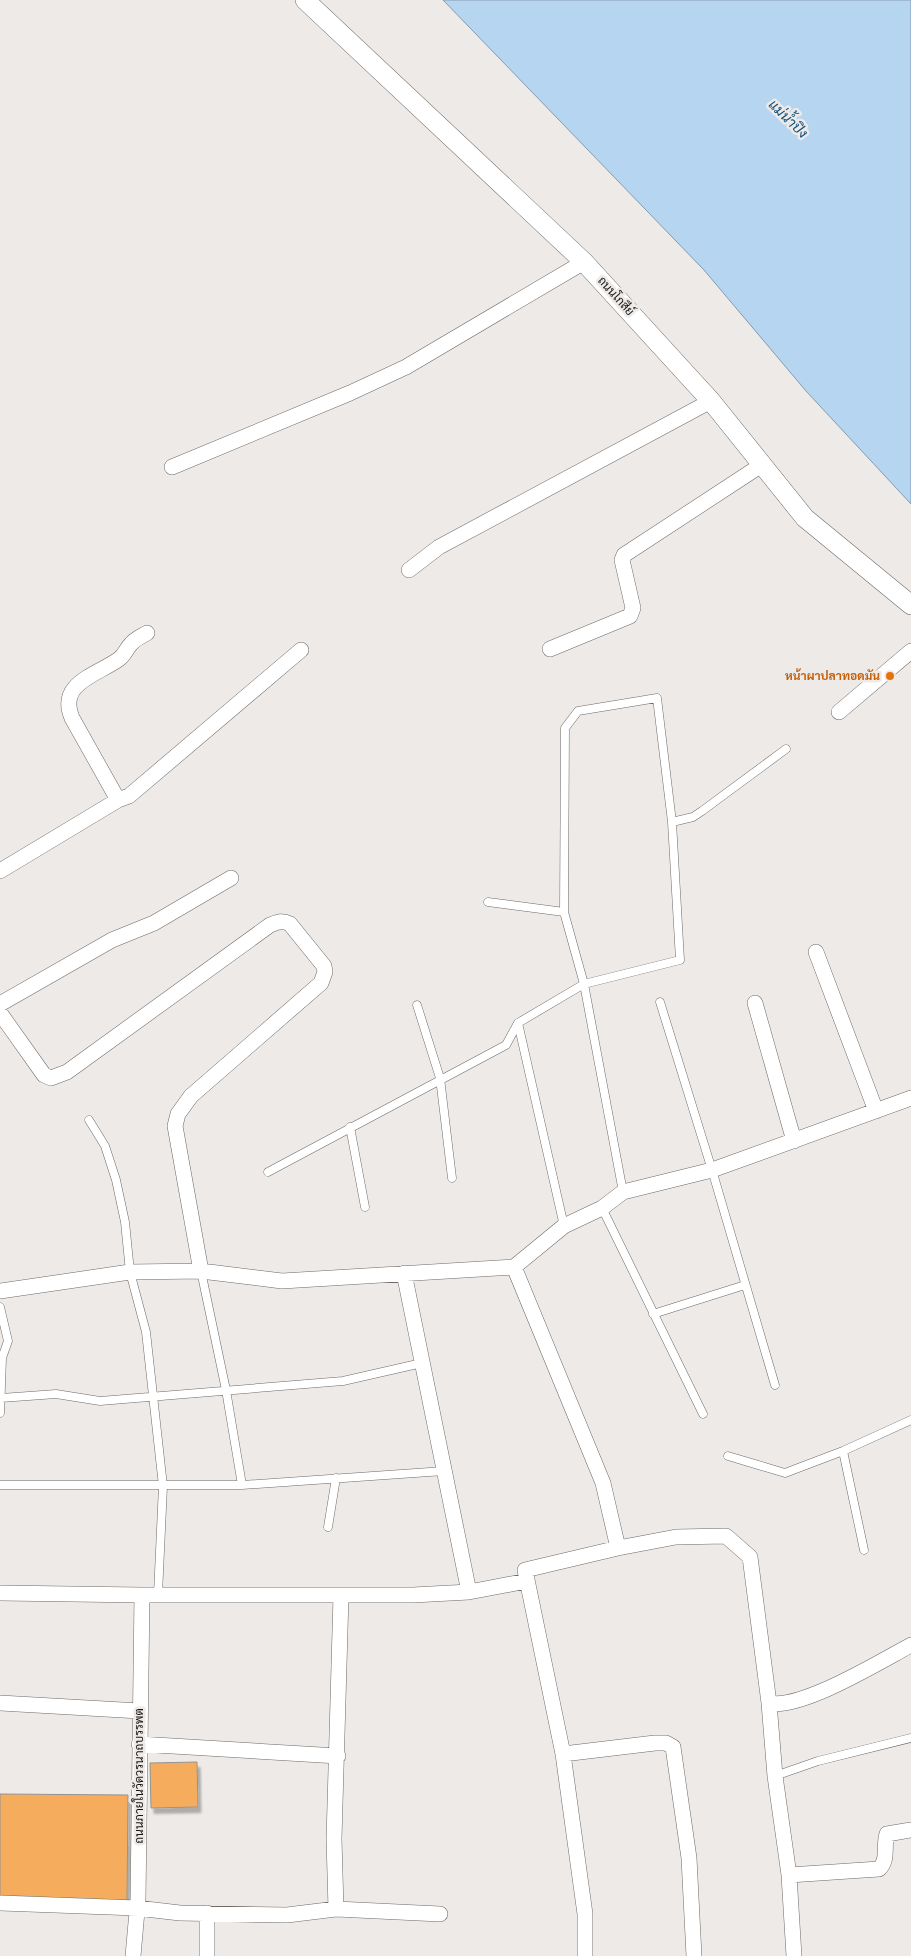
<svg xmlns="http://www.w3.org/2000/svg" width="911" height="1956" viewBox="0 0 911 1956" font-family="Figtree,Sarabun,sans-serif">
	<style>
		.water { fill: #b5d5f1; stroke: #859baf }
		.building { fill: #f5ad5d; stroke: #95928f; filter: url(#shadow) }
		.lines { fill: none; stroke-linecap: round; stroke-linejoin: round }
		.service-casing { stroke: #6d6a68; stroke-width: 9 }
		.minor-casing { stroke: #6d6a68; stroke-width: 16 }
		.tertiary-casing { stroke: #6d6a68; stroke-width: 20 }
		.service { stroke: #fff; stroke-width: 8 }
		.minor { stroke: #fff; stroke-width: 15 }
		.tertiary { stroke: #fff; stroke-width: 19 }
		.food-dot { fill: #e8710a; stroke: #edeae7; stroke-width: 2 }
		.labels { text-anchor: middle; dominant-baseline: central; stroke-width: 5; stroke-linejoin: round; paint-order: stroke }
		.street-label { font-size: 12px; fill: #161514; stroke: #edeae7 }
		.food-label { font-size: 12px; font-weight: bold; fill: #c56008; stroke: #edeae7; text-anchor: end }
		.water-label { font-size: 14px; font-style: italic; fill: #11507c; stroke: #edeae7 }
	</style>
	<defs>
		<filter id="shadow"><feDropShadow dx="3" dy="5.5" stdDeviation="1" flood-color="#0004"/></filter>
	</defs>
	<rect width="100%" height="100%" fill="#edeae7"/>
	<path class="water" d="M443,0H911V504L806,391L704,270Z"/>
	<path class="building" d="M197,1762L198,1807L151,1808L150,1763Z
		M0,1794L128,1795L127,1901L0,1900Z"/>
	<g class="lines">
		<g class="service-casing">
			<path id="service" d="M672,822L693,817L702,811L786,749
				M488,902L564,912
				M660,1002L712,1170L775,1385
				M417,1005L440,1078L452,1178
				M89,1120L105,1146L116,1180L125,1222L130,1272L146,1332L163,1486L158,1594
				M350,1127L365,1207
				M268,1172L506,1045L518,1023
				M602,1208L703,1414
				M564,1226L518,1023L584,984L680,960L672,822L657,698L578,711L565,728L564,912L584,984L623,1192
				M201,1271L226,1390L242,1485
				M0,1307L8,1341L2,1358L0,1413
				M653,1314L745,1285
				M1,1398L56,1394L100,1401L343,1381L422,1363
				M843,1451L864,1550
				M728,1456L785,1473L843,1451L911,1420
				M0,1485H242L444,1471
				M328,1527L336,1478
				M775,1776L818,1761L911,1738"/>
		</g>
		<g class="minor-casing">
			<path id="minor" d="M172,467L350,393L406,367L584,262
				M409,570L439,547L711,401
				M550,649L630,616L633,608L622,560L624,555L763,464
				M839,712L911,651
				M118,800L72,718C57,683 97,675 119,659C125,655 126,649 131,644C135,639 142,636 147,633
				M0,871L118,800L129,796L301,650
				M816,952L876,1111
				M755,1003L794,1141
				M0,1004L112,940L154,923L231,878
				M0,1013L44,1075L51,1078L67,1072L270,925C278,922 282,920 290,924L324,966L325,972L321,983L191,1096L178,1114L175,1126L201,1271
				M514,1267L603,1483L618,1548
				M404,1273L469,1592
				M0,1291L130,1272L201,1271L282,1281L514,1267L564,1226L602,1208L623,1192L712,1170L911,1098
				M0,1593L142,1595H413L469,1592L527,1581
				M0,1703L140,1711
				M769,1703C801,1710 881,1661 911,1645
				M139,1744L338,1756
				M563,1754L655,1743H666L673,1747L689,1858L694,1956
				M789,1875L879,1869C889,1860 883,1845 887,1834L911,1830
				M0,1903L137,1908L180,1913L287,1915L336,1909L334,1839L341,1596
				M336,1909L440,1914
				M133,1956L138,1900L142,1595
				M207,1956V1913
				M585,1956V1914L563,1754L525,1570L618,1548L676,1537L726,1536L750,1557L769,1703L775,1776L789,1875L794,1956"/>
		</g>
		<g class="tertiary-casing">
			<path id="tertiary" d="M305,0L584,262L711,401L805,518L911,605"/>
		</g>
		<use href="#service" class="service"/>
		<use href="#minor" class="minor"/>
		<use href="#tertiary" class="tertiary"/>
	</g>
	<circle class="food-dot" cx="890" cy="676" r="5"/>
	<g class="labels">
		<g class="street-label">
			<text transform="translate(616 296) rotate(48)">ถนนโกสีย์</text>
			<text transform="translate(139 1776) rotate(-90)">ถนนภายในวัดวรนาถบรรพต</text>
		</g>
		<g class="food-label">
			<text x="880" y="676">หน้าผาปลาทอดมัน</text>
		</g>
		<g class="water-label">
			<text transform="translate(788 119) rotate(44)">แม่น้ำปิง</text>
		</g>
	</g>
</svg>
